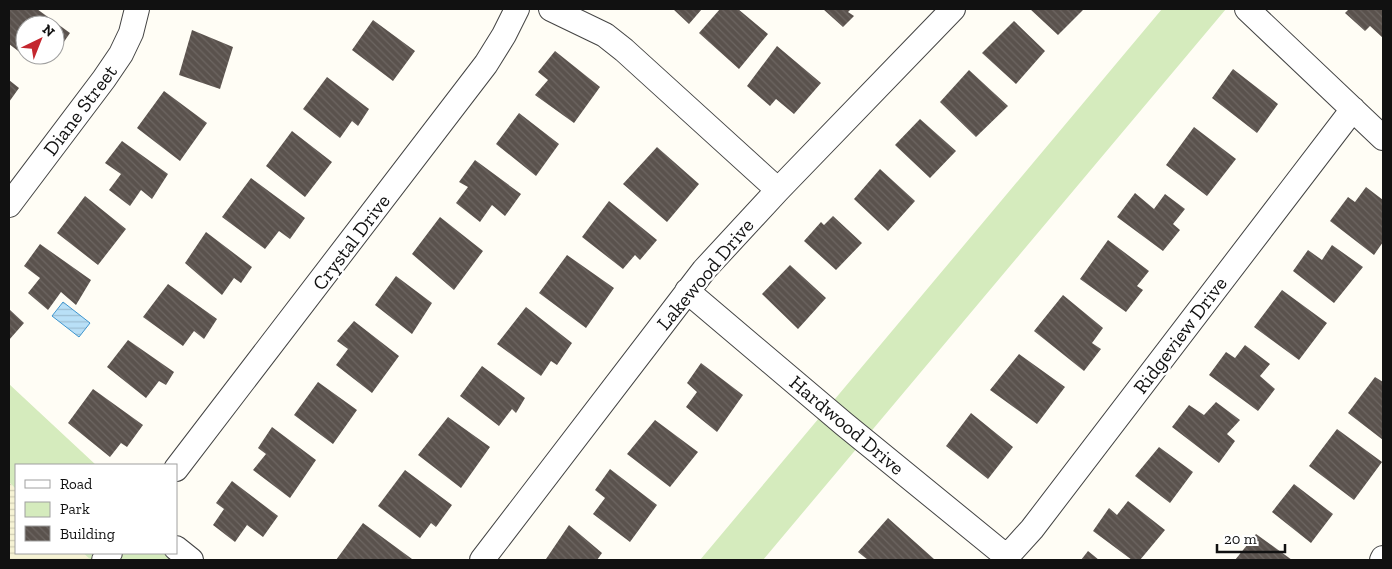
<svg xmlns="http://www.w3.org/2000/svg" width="1392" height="569" viewBox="0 0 1392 569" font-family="'Zilla Slab',serif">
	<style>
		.farmland { fill: url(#farmland-rules) }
		.park { fill: #d5ebbd }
		.water { fill: url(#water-rules); stroke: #3f96cf }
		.building { fill: url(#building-back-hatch) }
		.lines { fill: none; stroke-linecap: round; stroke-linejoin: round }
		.minor-casing { stroke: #444; stroke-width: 26 }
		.minor { stroke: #fff; stroke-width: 24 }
		.labels { text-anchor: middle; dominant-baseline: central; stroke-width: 5; stroke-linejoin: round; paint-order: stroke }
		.street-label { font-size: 20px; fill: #111; stroke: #fff }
	</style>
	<defs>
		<pattern id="farmland-rules" width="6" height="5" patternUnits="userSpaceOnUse" patternTransform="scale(1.25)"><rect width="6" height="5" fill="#f6f3d4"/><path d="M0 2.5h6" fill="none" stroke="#d2cfb5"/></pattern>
		<pattern id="water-rules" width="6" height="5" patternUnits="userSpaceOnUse" patternTransform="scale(1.25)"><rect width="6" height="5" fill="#b9e0f7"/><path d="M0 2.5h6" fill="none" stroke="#9ebfd3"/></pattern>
		<pattern id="building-back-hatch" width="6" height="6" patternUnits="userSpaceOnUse" patternTransform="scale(1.25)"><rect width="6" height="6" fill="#5a524d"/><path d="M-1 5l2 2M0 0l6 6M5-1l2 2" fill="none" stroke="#6d6662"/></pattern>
	</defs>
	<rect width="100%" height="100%" fill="#fffdf5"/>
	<path class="farmland" d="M9,482L16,489V553H83L91,560H9Z"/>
	<path class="park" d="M1162,9H1226L763,560H700Z
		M9,384L96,465H16V489L9,482Z
		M83,553H176L198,560H91Z"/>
	<path class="water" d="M63,302L90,323L79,337L52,316Z"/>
	<path class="building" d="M9,9H37L70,33L55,55V25H25V55H40L34,63L9,44Z
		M673,9H702L689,24Z
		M720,9H738L768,34L739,69L699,33Z
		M823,9H851L848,12L854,16L843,27Z
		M1030,9H1084L1058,35Z
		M1349,9H1383V38L1370,26L1365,31L1345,13Z
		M373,20L415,51L393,81L352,50Z
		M1014,21L1045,51L1016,84L982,53Z
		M192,30L233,47L220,89L179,75Z
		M777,46L821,83L794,114L776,99L770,106L747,86Z
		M555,51L600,87L574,123L535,95L548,80L538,72Z
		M1233,69L1278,104L1257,133L1212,98Z
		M969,70L1008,106L976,137L940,102Z
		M327,77L369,109L358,126L352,121L340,138L303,109Z
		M9,80L19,88L9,102Z
		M164,91L207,123L180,161L137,128Z
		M519,113L559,144L536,176L496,144Z
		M920,119L956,151L930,178L895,145Z
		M1194,127L1236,159L1207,196L1166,165Z
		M292,131L332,162L305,197L266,166Z
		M122,141L168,174L152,199L141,190L130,206L109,190L121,174L105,163Z
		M657,147L699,184L667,222L623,184Z
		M475,160L521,194L505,216L492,205L480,222L456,203L468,187L459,182Z
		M880,169L915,201L888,231L854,199Z
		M251,178L305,218L290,239L279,231L265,249L222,217Z
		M1366,187L1383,200V242L1374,255L1330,221L1348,197L1355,202Z
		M1135,193L1154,209L1165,194L1185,209L1173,224L1180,230L1163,251L1117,217Z
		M85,196L126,229L98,265L57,233Z
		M609,201L657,240L640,260L635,255L623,269L582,237Z
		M833,216L862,243L836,270L804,241L821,222L824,225Z
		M440,217L483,251L454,290L412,254Z
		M206,232L252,267L241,283L234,278L222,295L185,263Z
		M1108,240L1149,271L1137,286L1143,290L1126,312L1080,279Z
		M40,244L91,280L76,305L61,292L48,310L28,293L40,278L24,266Z
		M1332,245L1363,267L1334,303L1293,271L1308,250L1322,260Z
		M567,255L614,288L586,328L539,293Z
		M790,265L826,298L798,329L762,294Z
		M396,276L432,303L412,334L375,305Z
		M168,284L217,319L204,339L194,331L183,346L143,317Z
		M1282,290L1327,323L1299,360L1254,327Z
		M1063,295L1103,328L1092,343L1101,349L1084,371L1034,331Z
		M526,307L572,343L557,365L551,361L541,376L497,344Z
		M9,309L24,323L9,340Z
		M354,321L399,356L372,393L336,365L348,349L337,341Z
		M128,340L174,372L166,385L159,381L146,398L107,367Z
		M1245,345L1270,364L1260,376L1275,389L1258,411L1209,375L1226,352L1235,358Z
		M1019,354L1065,387L1037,424L990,390Z
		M701,363L743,395L717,432L686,407L697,392L687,383Z
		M482,366L525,398L516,413L512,409L499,426L460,396Z
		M1375,377L1383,382V440L1348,413Z
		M318,382L357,410L333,444L294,415Z
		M93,389L143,425L127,447L121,443L110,457L68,423Z
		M1216,402L1240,420L1227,434L1235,441L1219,463L1172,427L1189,405L1204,415Z
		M971,413L1013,447L988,479L946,446Z
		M448,417L490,447L461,488L418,455Z
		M655,420L698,452L670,487L627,454Z
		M272,427L316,460L290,498L253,470L266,454L258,448Z
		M1337,429L1382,462L1354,500L1309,466Z
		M1159,447L1193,472L1170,503L1135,476Z
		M610,469L657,505L630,542L593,514L605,498L595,490Z
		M405,470L452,505L436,527L431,523L420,538L378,506Z
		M232,481L278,516L263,537L247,525L235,542L213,525L224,509L216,503Z
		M1294,484L1333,514L1311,543L1272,512Z
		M1128,501L1165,530L1140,560H1132L1093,531L1109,508L1117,515Z
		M888,518L934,559L933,560H868L858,552Z
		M363,523L412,559L411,560H336Z
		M569,525L602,553L597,560H548L546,559Z
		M1256,534L1292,560H1235Z
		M1088,551L1099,560H1081Z"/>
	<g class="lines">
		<g class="minor-casing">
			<path id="minor" d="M551,9L605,35L624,50L778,190
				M1247,9L1383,138
				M9,205L104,79L121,54L131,33L137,9
				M687,291L844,424L1007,557
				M176,469L486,64L504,35L517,9
				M176,548L191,560
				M104,560L110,553
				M482,560L704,270L778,190L953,9
				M1004,560L1032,529L1353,109
				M1382,560L1383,558"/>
		</g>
		<use href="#minor" class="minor"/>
	</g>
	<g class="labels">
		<g class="street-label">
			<text transform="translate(80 110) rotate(-53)">Diane Street</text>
			<text transform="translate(351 242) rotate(-53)">Crystal Drive</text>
			<text transform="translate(705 274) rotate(-50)">Lakewood Drive</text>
			<text transform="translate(1180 335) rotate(-53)">Ridgeview Drive</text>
			<text transform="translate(847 425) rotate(40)">Hardwood Drive</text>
		</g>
	</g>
	<rect width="1392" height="569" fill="none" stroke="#111111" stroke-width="20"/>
	<rect x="15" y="464" width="162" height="90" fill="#ffffff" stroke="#a0a0a0"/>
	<rect x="25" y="480" width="25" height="8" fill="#ffffff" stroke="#a0a0a0"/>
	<text x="60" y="489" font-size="15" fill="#111111">Road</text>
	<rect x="25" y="502" width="25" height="15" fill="#d5ebbd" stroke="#a0a0a0"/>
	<text x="60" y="514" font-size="15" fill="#111111">Park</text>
	<rect x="25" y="526" width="25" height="15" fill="url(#building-back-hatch)" stroke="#a0a0a0"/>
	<text x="60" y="539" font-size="15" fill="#111111">Building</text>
	<g transform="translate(40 40) rotate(43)"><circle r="24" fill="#ffffff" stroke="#a0a0a0"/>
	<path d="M0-4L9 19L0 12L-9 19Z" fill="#c4262e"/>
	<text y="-8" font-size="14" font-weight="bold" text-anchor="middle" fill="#111111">N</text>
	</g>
	<path d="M1217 544v8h68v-8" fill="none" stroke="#111111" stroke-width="2.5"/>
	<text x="1224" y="544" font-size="15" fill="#111111" stroke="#ffffff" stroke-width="4" paint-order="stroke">20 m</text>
</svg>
